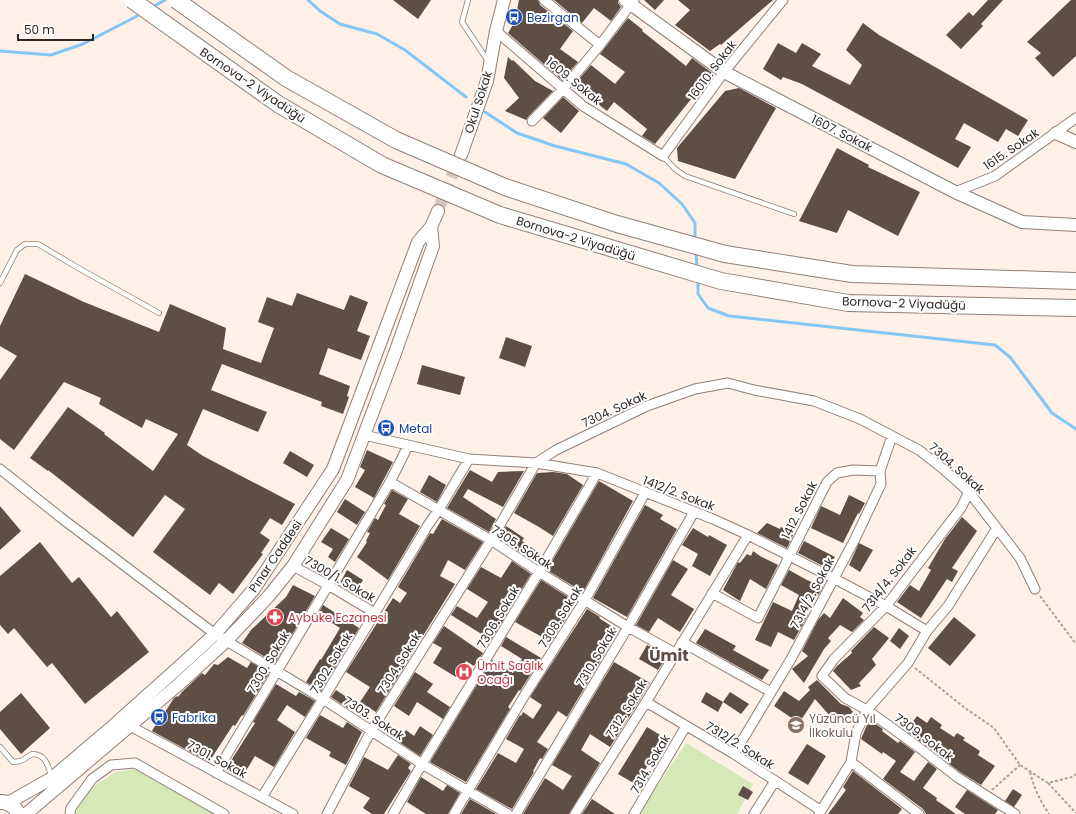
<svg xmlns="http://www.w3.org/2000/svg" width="1076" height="814" viewBox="0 0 1076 814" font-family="Poppins,sans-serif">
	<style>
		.green { fill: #d5e8b6 }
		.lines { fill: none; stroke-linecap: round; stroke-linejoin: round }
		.stream { stroke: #83c7f4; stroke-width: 3 }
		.building { fill: #5d4f46 }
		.secondary-tunnel { stroke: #d5c8c1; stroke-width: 12; stroke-dasharray: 12 6; stroke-linecap: butt }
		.lane-casing { stroke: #907f77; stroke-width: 6 }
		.street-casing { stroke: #907f77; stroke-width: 11 }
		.secondary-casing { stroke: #907f77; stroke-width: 14 }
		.primary-casing { stroke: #907f77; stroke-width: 16 }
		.path { stroke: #aea29c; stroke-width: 2; stroke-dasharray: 3 2; stroke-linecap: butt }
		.lane { stroke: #fff; stroke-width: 4.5 }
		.street { stroke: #fff; stroke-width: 9 }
		.secondary { stroke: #fff; stroke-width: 12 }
		.primary { stroke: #fff; stroke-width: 14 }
		.highway-bridge-casing { stroke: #907f77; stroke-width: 18; stroke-linecap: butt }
		.highway-bridge { stroke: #fff; stroke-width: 16 }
		.labels { text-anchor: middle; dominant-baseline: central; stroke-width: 4; stroke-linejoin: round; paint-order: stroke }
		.transit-label { font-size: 12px; fill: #164399; stroke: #fff; text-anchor: start }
		.street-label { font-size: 12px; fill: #2f2824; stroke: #fff }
		.health-label { font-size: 12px; fill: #be3a42; stroke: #fff; text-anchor: start }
		.education-label { font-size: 12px; fill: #785e54; stroke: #fff; text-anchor: start }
		.district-label { font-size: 16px; font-weight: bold; fill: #5d4d46; stroke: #fff }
	</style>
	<rect width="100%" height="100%" fill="#fff0e8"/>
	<path class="green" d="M686,743L753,784L737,814H639Z
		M135,769L216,814H76L82,794L116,772Z"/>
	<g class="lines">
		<path class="stream" d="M308,0L320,11L340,24L377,34L405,50L466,97
			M151,8L165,0
			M0,51L51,55L83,44L141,14
			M485,112L517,133L555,146L626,164L659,183L682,204L695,223V240
			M696,251L697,268
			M698,279V294L708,308L729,316L995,345L1010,357L1052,413L1076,429"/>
	</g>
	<path class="building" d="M393,0H431L418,19Z
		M519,0H538L540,5L573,31L560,49L578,62L562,80L508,33L520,13L517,10Z
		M554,0H618V3L621,7L611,21L594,8L582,23Z
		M644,0H664L655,10Z
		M678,0H773L721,45L720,44L710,51L675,25L690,10Z
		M988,0H1003L981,24L983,26L961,49L946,35L969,12L973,16Z
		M1071,0H1076V56L1053,77L1035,58L1041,53L1027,42Z
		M628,18L643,30L642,31L686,66L692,58L712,73L655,144L642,136L647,129L614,102L607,111L589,97L588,98L572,87L591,65L615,84L625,72L600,54Z
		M863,23L879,35L1028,120L1018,136L1006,129L998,142L964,123L955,139L971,147L958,168L802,84L783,77L781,80L763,69L778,43L796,53L802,43L821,54L812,66L850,85L862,65L846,50Z
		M508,57L512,61L513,60L535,81L553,91L528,117L526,120L505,111L519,98L504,78Z
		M739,88L776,108L735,179L678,161L677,148L725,91Z
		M563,97L579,111L561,133L543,118Z
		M837,148L869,165L868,167L920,192L898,236L848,210L837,233L799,221Z
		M25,274L84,302L159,332L170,304L226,328L223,349L261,363L274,328L258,322L267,297L292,306L297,293L344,310L350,295L368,302L357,331L370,336L361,360L328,348L319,374L350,386L347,396L349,397L343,414L321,406L322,402L222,364L211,390L267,412L258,432L203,409L187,445L203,456L295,504L282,525L270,518L260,533L270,540L261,553L263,554L233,594L219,583L210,595L153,552L185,509L165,495L133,537L48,470V471L30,458L68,407L105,433L104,434L153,471L178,434L146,419L142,428L99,404L101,398L64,382L14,450L0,439V380L17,356L0,346V326Z
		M506,337L532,346L525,367L499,358Z
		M422,365L465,377L460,395L417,384Z
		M367,450L393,462L374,498L355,487L365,470L360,467Z
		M290,451L314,465L307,477L283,463Z
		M470,470L492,482L498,472L524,471L503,507L468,489L463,497L496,519L489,532L447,508Z
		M553,472L567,474L583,485L553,536L539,527L514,513L537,473Z
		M429,475L446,485L437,502L420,492Z
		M599,481L633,501L583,592L547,570Z
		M392,490L408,499L399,514L420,526L388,580L357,557L367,542L366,541L370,533L367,532L375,518L378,520L386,505L384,504Z
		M849,495L865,503L859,514L858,513L843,543L811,528L821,506L840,515Z
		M345,499L365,512L357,525L337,512Z
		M645,505L663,515L660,519L677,529L627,617L593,598Z
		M0,506L21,531L0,550Z
		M962,517L977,531L952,568L958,571L952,582L947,579L921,618L897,602L910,585L919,591L931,570L928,568L945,539Z
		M442,519L483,542L465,570L448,560L440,576L455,584L376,712L360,702L370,687L346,672L393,598L400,603L407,593L398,587L430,533L433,534Z
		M767,523L780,529L781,527L792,532L790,534L793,535L787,548L757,533Z
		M506,526L524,538L522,541L542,555L537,563L499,538Z
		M331,528L349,539L335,562L328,557L333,549L321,542Z
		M693,528L708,537L709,535L727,545L710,576L692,566L698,554L682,545Z
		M804,541L835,557L829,569L798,553Z
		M40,542L72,583L79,577L111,617L117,611L149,652L85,704L52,663L47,667L14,628L8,634L0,625V576Z
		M859,543L873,550L860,572L849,565Z
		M753,551L760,556L778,565L766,589L750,579L740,601L723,590L738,562L740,563L747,554L751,556Z
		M673,560L688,569L671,595L694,609L680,632L658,618L649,632L636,625Z
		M512,561L531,574L491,640L451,615L457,606L477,618L488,602L467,589L481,567L501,578Z
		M347,570L363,580L355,593L340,583Z
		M789,570L807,580L823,587L817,597L811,594L803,613L808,615L794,640L778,632L771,647L755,640L773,602L792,611L799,595L781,585Z
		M541,580L576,602L551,642L515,622Z
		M293,585L315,596L275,663L242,643L251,630L286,597Z
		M843,598L863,613L860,617L864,620L852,632L840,625L828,638L831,641L824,649L804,683L792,669L808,656L802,651L818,620L824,613L830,618Z
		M323,605L359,628L321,691L306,682L320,659L321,660L340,628L318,614Z
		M587,609L600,617L599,618L619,631L611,643L606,640L599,652L604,655L567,717L558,711L537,742L548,749L542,759L540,758L533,771L534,772L512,809L476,789L498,753L516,763L524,749L506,739L520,715L521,716L523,712L533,719L542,705L530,697Z
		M954,617L976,635L950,666L928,648Z
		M444,626L483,653L474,666L466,661L456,677L433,663L442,648L433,643Z
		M874,627L889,638L872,659L876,665L859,683L861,686L851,690L833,671L837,666L852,653L851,651Z
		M899,628L909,636L900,649L890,641Z
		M705,629L736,646L733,650L769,670L762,680L696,643Z
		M506,637L541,658L520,691L519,690L508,707L510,709L466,782L430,762L492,660L513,673L522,659L501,646Z
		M647,645L667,656L658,670L639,659Z
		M228,657L247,668L251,662L269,673L243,716L242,715L235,726L233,725L209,762L152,731L164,711L165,712L174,698L177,696L178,697L182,692L202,673L205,675L214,664L218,665Z
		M614,662L650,683L639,701L610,747L590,734L581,750L600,763L569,814H523L545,778L563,790L572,776L552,765Z
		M415,672L433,684L427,692L450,707L443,719L417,702L409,716L394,706Z
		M817,680L841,704L849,707L853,712L838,725L815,699L799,723L774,706L784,691L799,701L810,690L808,687Z
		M276,684L296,696L299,692L315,701L305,717L287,705L277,720L295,732L274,767L255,756L241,779L225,770L255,723L253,722Z
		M336,690L354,702L349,709L331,697Z
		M706,692L723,702L718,712L701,702Z
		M730,692L749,704L741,714L723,702Z
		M21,693L50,728L21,754L0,729V712Z
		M320,715L343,728L347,722L362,732L346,765L329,756L331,752L306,738Z
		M917,716L927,723L931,717L942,725L940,728L954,737L957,733L965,738L963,740L980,751L978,755L995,766L981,785L960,772L906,731Z
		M870,720L883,729L882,731L898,743L900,741L915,752L900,772L914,781L928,762L937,769L923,788L937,798L936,800L956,814H926L923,809L883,779L896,761L883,752L882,754L861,739L866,727Z
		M420,726L433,735L420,756L399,742L406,730L414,736Z
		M647,727L665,738L645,770L651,773L642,788L618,774Z
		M807,744L826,756L808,785L788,773Z
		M398,755L411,764L408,768L411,771L384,814H372L363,808L370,798L349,786L364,757L388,770Z
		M853,771L902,809L898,814H828L846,790L843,787Z
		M421,777L443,791L447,785L460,793L448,814H426L407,802Z
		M743,786L753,792L748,800L738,795Z
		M1013,789L1022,795L1014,807L1005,801Z
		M967,790L998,810L995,814H965L955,807Z
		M470,799L496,814H461Z
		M592,799L615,814H582Z"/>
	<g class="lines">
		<path class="secondary-tunnel" d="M438,211L459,158"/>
		<g class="lane-casing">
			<path id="lane" d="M468,0L462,22L488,61
				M663,156L675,169L685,176L794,214
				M0,283L17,250L25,244H38L80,269L159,313
				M0,747L13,762L21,761L32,754C46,754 48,766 52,778"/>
		</g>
		<g class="street-casing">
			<path id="street" d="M544,0L600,45
				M496,31L583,106L663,156L724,72L783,0
				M532,121L562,90L600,45L634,0
				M955,192L995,176L1076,118
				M364,435L469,459L536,463L597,473L713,519L748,535L835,579L886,606L927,631L908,663L867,710L856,733L851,762L819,814
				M408,446L390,482L491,540L539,572L628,627L675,653
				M0,469L60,517L215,634L323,699L422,764L508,814
				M969,492L961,508L886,606L834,659L822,676L845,698L867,710L917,746L957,777L1015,814
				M293,566L328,585L375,613
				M712,593L758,618L827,482L837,473L853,470L880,471
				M927,631L948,606L997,528
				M682,642L771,692
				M646,702L734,754L820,810
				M127,722L130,726L293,814
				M734,754L791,659L855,539L881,484L880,471L892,436
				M851,762L919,814
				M216,773L390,482
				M262,797L323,699L428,525L438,511L469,459
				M70,814L71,808L92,779L111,765L135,763L224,814
				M327,814L371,731L491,540L536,463L556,450L647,406L695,389L728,383L754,390L814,401L860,419L919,450L942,468L969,492L1020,558L1035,589
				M393,814L422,764L539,572L597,473
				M454,814L526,693L585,600L645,493
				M516,814L628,627L694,512
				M575,814L646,702L748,535
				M634,814L686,726
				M754,814L775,781"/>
		</g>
		<g class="secondary-casing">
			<path id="secondary" d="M625,0L724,72L955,192L1022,222L1076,225
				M1056,133L1076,142
				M461,155L487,81L496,31L504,0
				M8,803L52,778L113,726L179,667L215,634L254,589L333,469L418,242L431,227L438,211
				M26,814L178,685L226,641L268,597L293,566L347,480L394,356L433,246L431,227"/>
		</g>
		<g class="primary-casing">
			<path id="primary" d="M0,802C9,802 15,806 18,814"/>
		</g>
		<path class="path" d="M1040,596L1076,644
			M915,668L965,708L994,728L1020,765L1048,783L1072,777L1076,774
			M1030,772C1034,788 1040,801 1049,814
			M1048,783L1076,813
			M992,790L1020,765"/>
		<use href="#lane" class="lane"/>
		<use href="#street" class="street"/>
		<use href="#secondary" class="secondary"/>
		<use href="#primary" class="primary"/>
		<g class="highway-bridge-casing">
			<path id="highway-bridge" d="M132,0L278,104L382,165L500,215L721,281L848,303L1076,308
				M176,0L286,78L396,140L505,187L617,224L725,254L852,274L1076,281"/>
		</g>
		<use href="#highway-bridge" class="highway-bridge"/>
	</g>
	<defs>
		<g id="bus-disc" transform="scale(0.9)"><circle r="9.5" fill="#1a4fb4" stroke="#fff"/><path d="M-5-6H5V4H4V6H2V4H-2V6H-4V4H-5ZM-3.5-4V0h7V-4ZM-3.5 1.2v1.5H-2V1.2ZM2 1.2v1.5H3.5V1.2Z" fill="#fff"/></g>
		<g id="pharmacy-disc" transform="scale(0.9)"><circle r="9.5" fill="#e0444e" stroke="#fff"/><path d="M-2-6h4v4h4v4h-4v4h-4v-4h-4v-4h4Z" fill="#fff"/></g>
		<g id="hospital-disc" transform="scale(0.9)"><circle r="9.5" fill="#e0444e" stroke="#fff"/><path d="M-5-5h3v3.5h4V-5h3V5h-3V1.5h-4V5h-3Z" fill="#fff"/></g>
		<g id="school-disc" transform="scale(0.9)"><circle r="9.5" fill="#8d6e63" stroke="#fff"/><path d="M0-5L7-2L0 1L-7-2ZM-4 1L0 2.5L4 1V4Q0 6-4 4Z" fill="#fff"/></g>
	</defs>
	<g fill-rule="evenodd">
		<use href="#bus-disc" x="514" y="17"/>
		<use href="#bus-disc" x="386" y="428"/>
		<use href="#pharmacy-disc" x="275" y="617"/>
		<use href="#hospital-disc" x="464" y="672"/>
		<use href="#bus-disc" x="159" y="717"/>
		<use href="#school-disc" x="796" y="725"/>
	</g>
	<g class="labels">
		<g class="transit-label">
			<text x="527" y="17">Bezirgan</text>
			<text x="399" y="428">Metal</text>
			<text x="172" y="717">Fabrika</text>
		</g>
		<g class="street-label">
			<text transform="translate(712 70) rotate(-53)">16010. Sokak</text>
			<text transform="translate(574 81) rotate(39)">1609. Sokak</text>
			<text transform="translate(253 85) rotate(34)">Bornova-2 Viyadüğü</text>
			<text transform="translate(478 102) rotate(-72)">Okul Sokak</text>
			<text transform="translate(842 133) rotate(27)">1607. Sokak</text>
			<text transform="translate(1011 149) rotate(-34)">1615. Sokak</text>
			<text transform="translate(576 238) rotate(17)">Bornova-2 Viyadüğü</text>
			<text transform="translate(904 303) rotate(2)">Bornova-2 Viyadüğü</text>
			<text transform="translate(614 409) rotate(-25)">7304. Sokak</text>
			<text transform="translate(957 468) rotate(42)">7304. Sokak</text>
			<text transform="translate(679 493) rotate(21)">1412/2. Sokak</text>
			<text transform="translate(799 510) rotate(-63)">1412. Sokak</text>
			<text transform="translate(522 547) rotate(33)">7305. Sokak</text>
			<text transform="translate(275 556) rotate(-56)">Pınar Caddesi</text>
			<text transform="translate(340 579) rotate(30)">7300/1. Sokak</text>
			<text transform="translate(889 579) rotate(-52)">7314/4. Sokak</text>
			<text transform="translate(812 593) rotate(-62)">7314/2. Sokak</text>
			<text transform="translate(498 617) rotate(-59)">7306. Sokak</text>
			<text transform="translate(560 617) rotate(-58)">7308. Sokak</text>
			<text transform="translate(596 657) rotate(-59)">7310. Sokak</text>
			<text transform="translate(268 662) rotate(-59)">7300. Sokak</text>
			<text transform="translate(331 663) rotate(-59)">7302. Sokak</text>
			<text transform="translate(399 663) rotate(-58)">7304. Sokak</text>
			<text transform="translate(626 709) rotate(-58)">7312. Sokak</text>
			<text transform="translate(374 718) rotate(33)">7303. Sokak</text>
			<text transform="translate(924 737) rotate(37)">7309. Sokak</text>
			<text transform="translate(740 745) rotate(32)">7312/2. Sokak</text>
			<text transform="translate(217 759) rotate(28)">7301. Sokak</text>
			<text transform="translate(650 764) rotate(-60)">7314. Sokak</text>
		</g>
		<g class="health-label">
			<text x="288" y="617">Aybüke Eczanesi</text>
			<text x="477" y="665">Ümit Sağlık<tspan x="477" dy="14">Ocağı</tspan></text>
		</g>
		<g class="education-label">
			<text x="809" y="718">Yüzüncü Yıl<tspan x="809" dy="14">İlkokulu</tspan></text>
		</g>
		<g class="district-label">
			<text x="669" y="655">Ümit</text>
		</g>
	</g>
	<path d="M18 34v6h75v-6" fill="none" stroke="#2f2824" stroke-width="2"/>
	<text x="24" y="34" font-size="12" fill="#2f2824" stroke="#ffffff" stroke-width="3" paint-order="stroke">50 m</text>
</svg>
